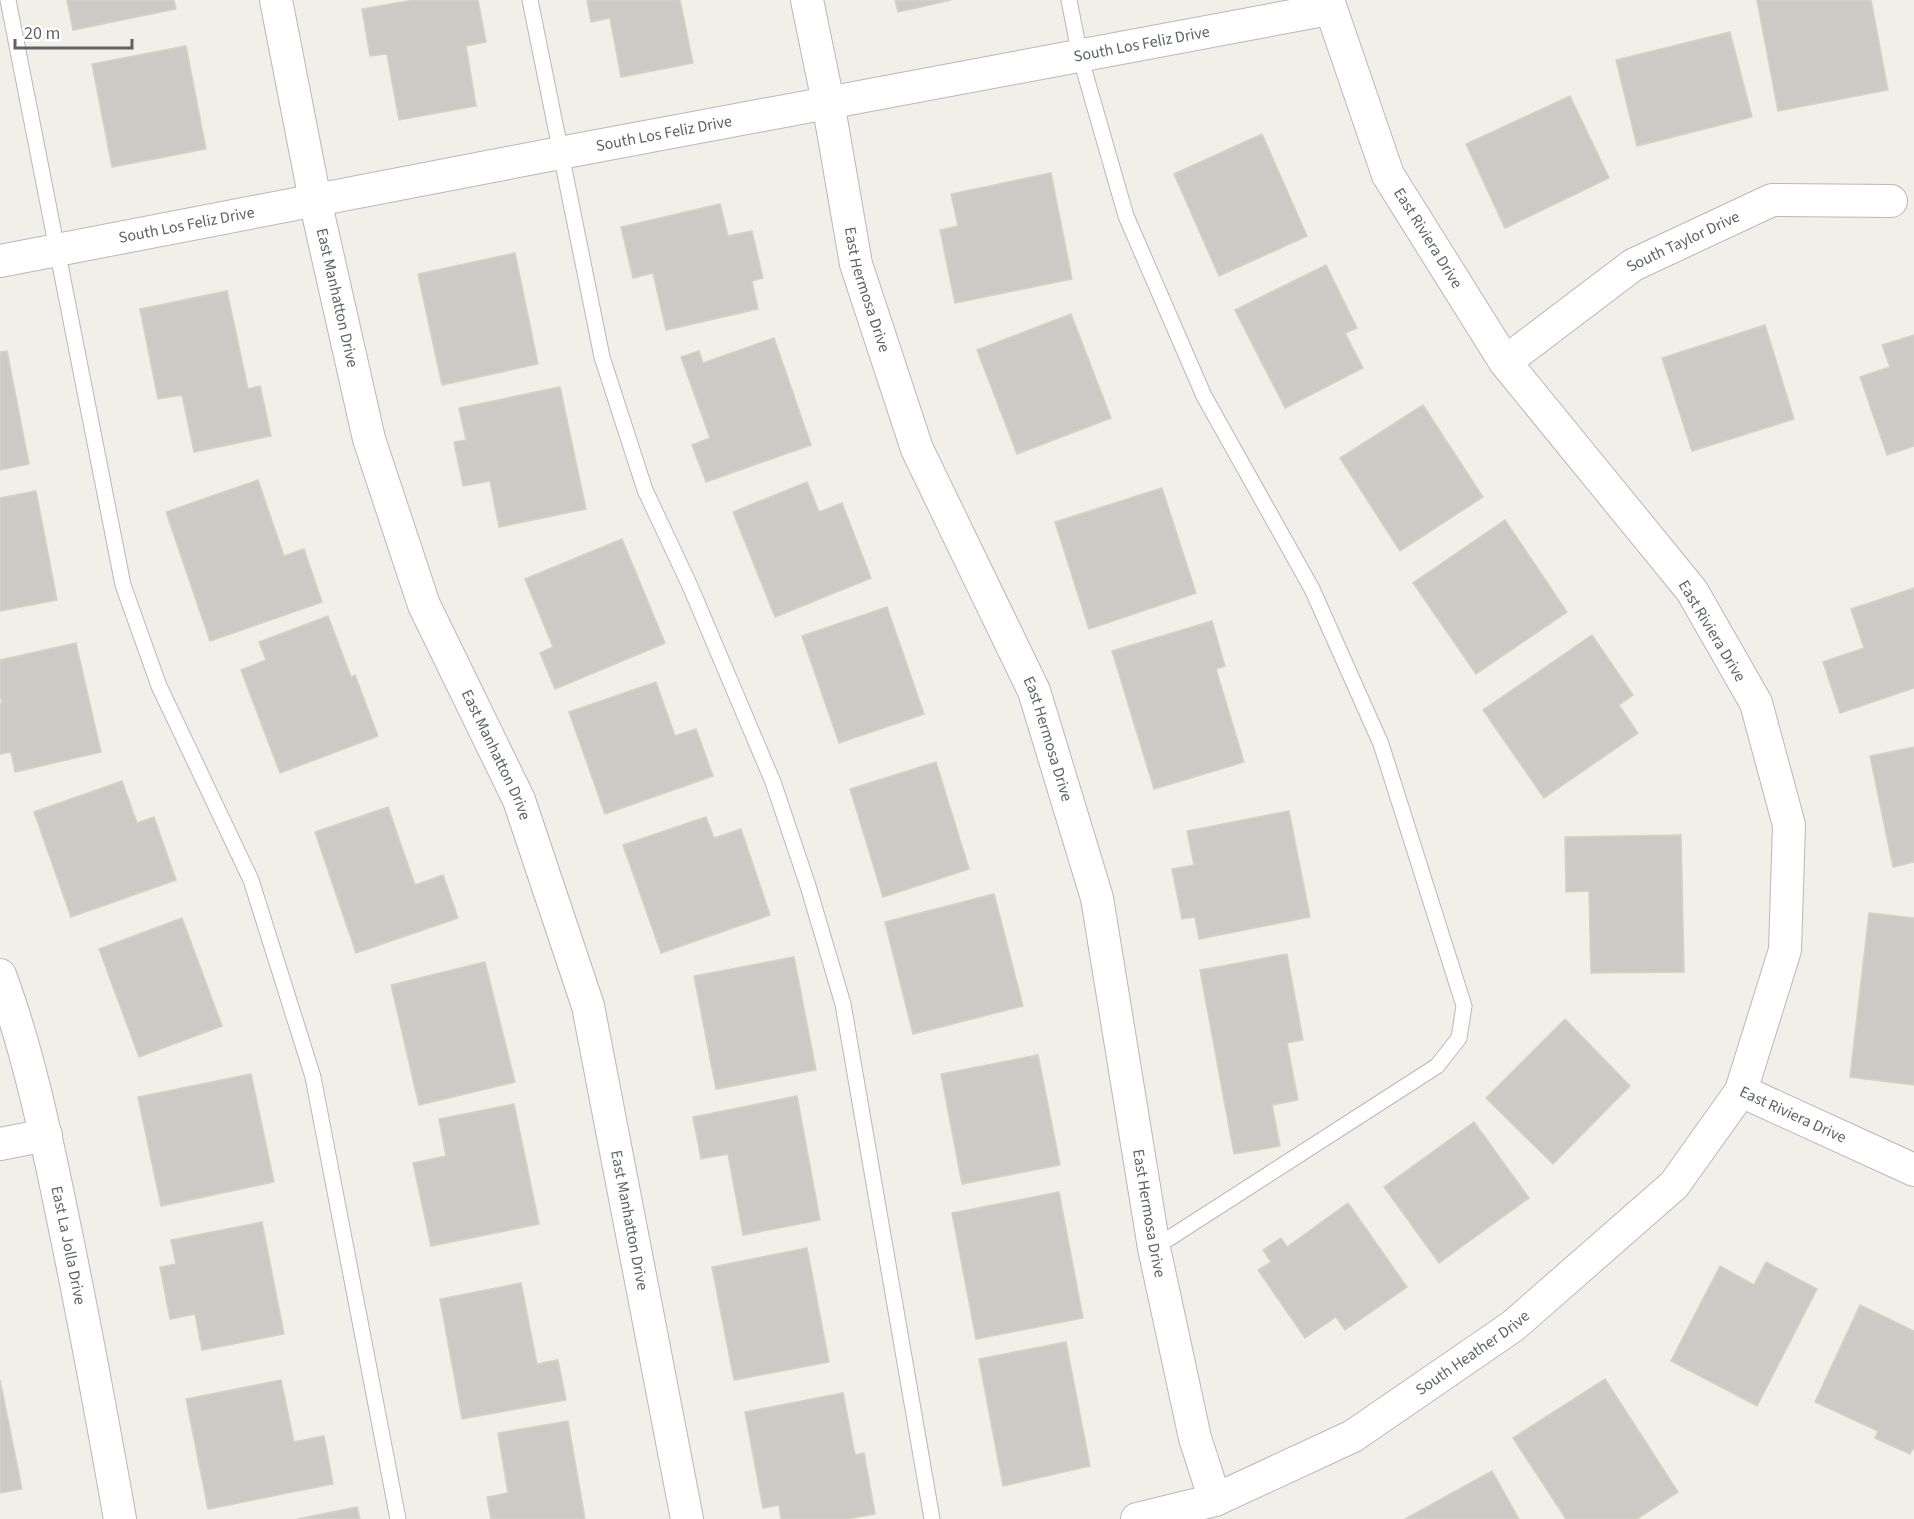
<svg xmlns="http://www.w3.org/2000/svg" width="1914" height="1519" viewBox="0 0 1914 1519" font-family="'Source Sans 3',sans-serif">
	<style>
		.building { fill: #cccac5; stroke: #d6d1c6; stroke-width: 1.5 }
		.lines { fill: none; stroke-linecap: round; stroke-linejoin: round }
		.service-casing { stroke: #b5b8bc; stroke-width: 17 }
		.minor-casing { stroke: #b5b8bc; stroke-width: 34 }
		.service { stroke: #fff; stroke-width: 15 }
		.minor { stroke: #fff; stroke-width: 32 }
		.labels { text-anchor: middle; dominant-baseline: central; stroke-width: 4.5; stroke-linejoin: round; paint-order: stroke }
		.street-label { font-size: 16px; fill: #5f6368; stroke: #fff }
	</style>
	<rect width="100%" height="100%" fill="#f1efe8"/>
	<path class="building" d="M67,0H174L176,9L73,30Z
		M413,0H478L486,42L466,46L476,106L399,120L387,54L370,56L362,9Z
		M587,0H680L693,63L621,77L610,18L591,22Z
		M895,0H951L898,12Z
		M1757,0H1871L1888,90L1778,111Z
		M1730,32L1752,117L1637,146L1616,60Z
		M186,46L206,149L112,167L92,64Z
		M1570,96L1609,178L1505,228L1466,144Z
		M1262,134L1307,236L1219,276L1174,174Z
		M1051,173L1072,279L955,303L940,230L958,226L951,194Z
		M720,204L728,236L752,231L763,278L752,281L758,309L666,330L653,273L633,278L621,227Z
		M515,253L538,364L442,385L418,274Z
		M1326,265L1357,328L1345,333L1363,368L1285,408L1235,310Z
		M227,291L248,389L260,386L271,436L194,452L182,395L158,399L140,309Z
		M1071,314L1111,418L1017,454L977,350Z
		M1765,325L1794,419L1692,451L1662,358Z
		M1914,335V446L1887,455L1860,377L1890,367L1882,345Z
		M774,338L811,445L706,482L692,445L710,438L681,357L699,351L703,363Z
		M7,351L29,464L0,470V352Z
		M560,387L586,509L499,527L490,481L463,486L454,442L466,440L459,408Z
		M1423,405L1483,497L1400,551L1340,458Z
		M258,480L284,556L304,549L322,602L210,641L166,512Z
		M807,482L819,512L842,503L871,578L775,617L733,512Z
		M1162,488L1196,593L1089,629L1055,522Z
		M36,491L57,600L0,611V498Z
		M1505,520L1567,612L1476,674L1413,583Z
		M622,539L665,643L555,689L540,653L553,647L525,579Z
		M1914,588V688L1840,713L1823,662L1864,648L1851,609Z
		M887,607L924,714L839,743L802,636Z
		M328,616L351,677L355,675L378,736L280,773L241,670L266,660L259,642Z
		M1212,621L1225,666L1216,669L1244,762L1154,789L1112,651Z
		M1592,635L1633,695L1619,705L1638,733L1544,798L1483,710Z
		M76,643L101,752L15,772L11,752L0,754V703H2L0,694V660Z
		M656,682L675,736L696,729L713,776L605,814L569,712Z
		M1914,747V862L1893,867L1870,756Z
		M936,762L969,869L883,897L850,789Z
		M122,781L137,823L154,817L176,880L71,917L34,812Z
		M388,807L415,885L443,875L458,918L356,953L315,832Z
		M1289,811L1310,917L1199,939L1195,917L1182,919L1172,869L1194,865L1187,831Z
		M706,817L714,838L741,829L770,915L661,953L623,845Z
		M1681,835L1684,972L1591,973L1589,891L1566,892L1565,837Z
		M994,894L1023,1006L913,1034L885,922Z
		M1869,913L1914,918V1085L1850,1077Z
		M182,918L222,1026L139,1057L99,949Z
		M1287,954L1303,1040L1287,1043L1298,1100L1272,1105L1280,1146L1234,1154L1200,970Z
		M794,957L816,1070L716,1089L694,976Z
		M485,962L515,1082L419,1105L391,985Z
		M1565,1019L1630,1086L1553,1164L1486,1098Z
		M1038,1055L1060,1165L962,1184L941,1074Z
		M251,1074L274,1182L161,1206L138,1097Z
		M797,1096L820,1220L743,1235L728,1154L701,1159L693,1117Z
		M514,1104L539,1224L431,1246L413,1163L446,1156L439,1119Z
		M1474,1122L1529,1198L1439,1263L1384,1187Z
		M1059,1192L1083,1318L976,1339L952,1213Z
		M1348,1203L1407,1287L1345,1330L1336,1317L1305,1338L1258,1270L1271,1262L1263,1250L1281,1238L1287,1247Z
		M262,1222L284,1334L202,1350L195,1314L170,1319L160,1267L176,1264L171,1240Z
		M807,1248L829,1362L734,1380L712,1267Z
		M1766,1262L1817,1289L1757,1406L1671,1361L1720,1266L1754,1285Z
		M521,1283L537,1364L558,1360L566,1400L462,1419L440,1299Z
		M1860,1305L1914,1331V1447L1910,1454L1875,1438L1878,1431L1815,1402Z
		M1066,1342L1090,1466L1003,1486L979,1359Z
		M1605,1379L1678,1492L1637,1519H1566L1513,1438Z
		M0,1380L22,1489L0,1493Z
		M281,1380L294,1442L324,1436L333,1484L208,1509L186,1399Z
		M843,1393L855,1455L864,1453L875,1514L847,1519H781L779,1505L763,1508L745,1412Z
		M568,1421L585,1519H491L487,1497L508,1493L498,1433Z
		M1492,1471L1519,1519H1405Z
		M357,1507L360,1519H298Z"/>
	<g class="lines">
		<g class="service-casing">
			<path id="service" d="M8,0L123,585L159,686L251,880L313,1077L398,1519
				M530,0L602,357L645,490L690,586L773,782L808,886L843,1004L932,1519
				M1069,0L1080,56L1126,216L1204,396L1312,589L1381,744L1464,1006L1459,1038L1437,1066L1154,1248"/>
		</g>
		<g class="minor-casing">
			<g id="minor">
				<path id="s1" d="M276,0L315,200L369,439L424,605L519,800L588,1006L687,1519"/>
				<path id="s2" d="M807,0L828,102L856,264L917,449L1034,691L1097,898L1154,1248L1195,1438L1215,1500"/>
				<path id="s3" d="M0,261L560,153L1329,9"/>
				<path id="s4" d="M1505,362L1633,265L1772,200L1891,201"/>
				<path id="s5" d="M0,975C28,1050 46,1136 62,1214C83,1315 102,1417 120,1519"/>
				<path id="s6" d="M1741,1091L1914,1170"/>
				<path d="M0,1144L46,1135"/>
				<path id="s7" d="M1137,1519L1215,1500L1353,1436L1513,1326L1674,1185L1741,1091L1785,950L1789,825L1756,703L1692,591L1505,362L1388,175L1328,0"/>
			</g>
		</g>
		<use href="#service" class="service"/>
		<use href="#minor" class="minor"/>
	</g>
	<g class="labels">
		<g class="street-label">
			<text stroke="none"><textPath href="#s3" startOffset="1162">South Los Feliz Drive</textPath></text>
			<text stroke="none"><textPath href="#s3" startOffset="676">South Los Feliz Drive</textPath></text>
			<text stroke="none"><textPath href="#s3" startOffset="190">South Los Feliz Drive</textPath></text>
			<text transform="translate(1428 238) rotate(58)">East Riviera Drive</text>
			<text stroke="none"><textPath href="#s4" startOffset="216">South Taylor Drive</textPath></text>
			<text stroke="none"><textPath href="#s2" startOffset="296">East Hermosa Drive</textPath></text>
			<text stroke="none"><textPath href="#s1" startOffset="304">East Manhatton Drive</textPath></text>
			<text transform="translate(1712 631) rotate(59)">East Riviera Drive</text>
			<text stroke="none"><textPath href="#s2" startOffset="782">East Hermosa Drive</textPath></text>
			<text stroke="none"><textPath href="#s1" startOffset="790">East Manhatton Drive</textPath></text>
			<text stroke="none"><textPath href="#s6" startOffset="57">East Riviera Drive</textPath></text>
			<text stroke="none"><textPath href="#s2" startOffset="1268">East Hermosa Drive</textPath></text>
			<text stroke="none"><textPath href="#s1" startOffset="1276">East Manhatton Drive</textPath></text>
			<text stroke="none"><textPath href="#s5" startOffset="279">East La Jolla Drive</textPath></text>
			<text stroke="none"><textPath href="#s7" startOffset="378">South Heather Drive</textPath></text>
		</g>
	</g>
	<path d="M15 39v9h117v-9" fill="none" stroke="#5f6368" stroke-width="3"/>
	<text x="24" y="39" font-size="18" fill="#5f6368" stroke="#ffffff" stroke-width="4.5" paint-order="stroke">20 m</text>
</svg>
